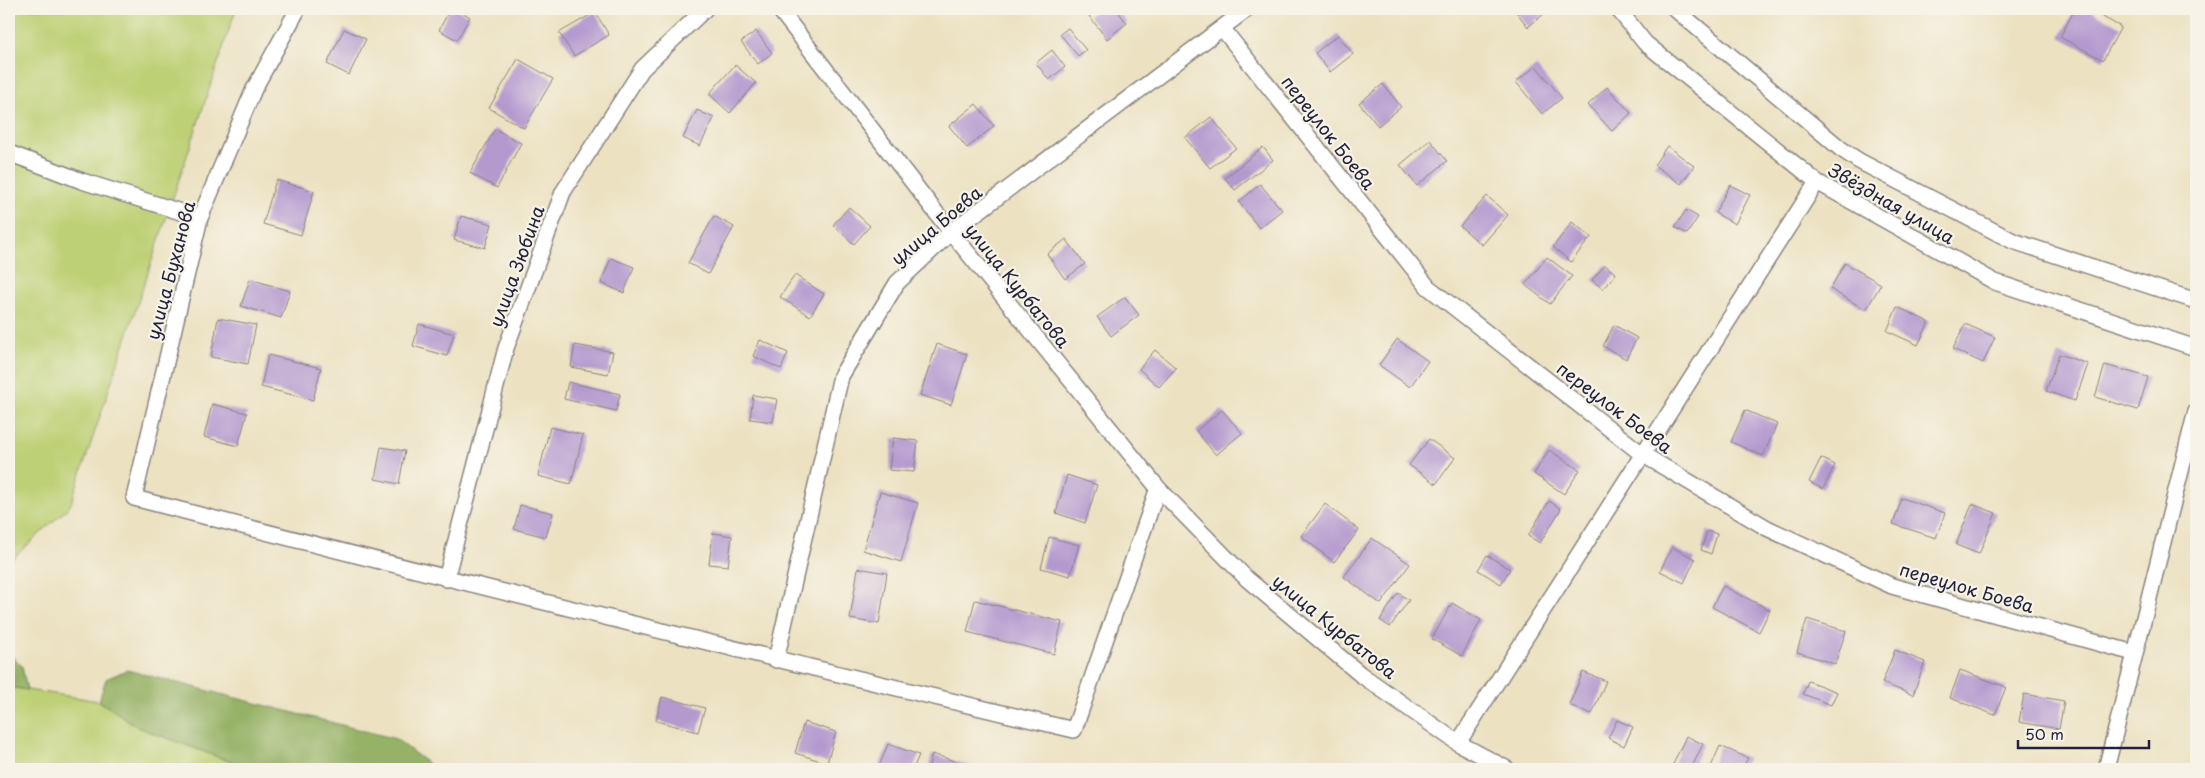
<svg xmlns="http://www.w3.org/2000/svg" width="2205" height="778" viewBox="0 0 2205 778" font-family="'Playpen Sans',sans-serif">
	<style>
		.green { fill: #bdd074; stroke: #707958 }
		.forest { fill: #96b266; stroke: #5c6a50 }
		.building { fill: #b499cf }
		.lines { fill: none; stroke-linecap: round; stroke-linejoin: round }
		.street-casing { stroke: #87827e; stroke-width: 18 }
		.street { stroke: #fff; stroke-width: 15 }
		.labels { text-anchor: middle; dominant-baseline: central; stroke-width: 4.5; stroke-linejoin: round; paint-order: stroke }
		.street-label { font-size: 18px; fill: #22223b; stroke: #f7f3e8 }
	</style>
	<rect width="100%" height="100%" fill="#f7f3e8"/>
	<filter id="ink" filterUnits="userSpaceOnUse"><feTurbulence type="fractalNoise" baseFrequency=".02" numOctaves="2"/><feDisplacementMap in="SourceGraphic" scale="10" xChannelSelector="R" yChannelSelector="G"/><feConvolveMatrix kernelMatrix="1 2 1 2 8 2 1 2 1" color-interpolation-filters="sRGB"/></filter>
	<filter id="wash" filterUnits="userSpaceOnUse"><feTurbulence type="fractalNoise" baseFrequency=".0096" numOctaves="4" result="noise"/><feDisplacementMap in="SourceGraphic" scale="20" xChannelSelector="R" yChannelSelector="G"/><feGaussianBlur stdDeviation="1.12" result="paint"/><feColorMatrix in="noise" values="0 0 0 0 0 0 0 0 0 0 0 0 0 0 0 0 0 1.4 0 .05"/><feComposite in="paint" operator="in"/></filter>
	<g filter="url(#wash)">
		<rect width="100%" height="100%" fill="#ece2c2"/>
		<path class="green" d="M9,9H236L70,506L9,562Z
			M9,687L99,701L140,728L237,764L300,769H9Z"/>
		<path class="forest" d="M9,654L22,666L27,690L9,687Z
			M127,670L396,739L435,769H300L237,764L140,728L99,701L106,679Z"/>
		<g id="blocks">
			<path class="building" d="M450,9H456L470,17L457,40L439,30Z
				M1098,9H1116L1127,23L1107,39L1089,16Z
				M1514,9H1541L1545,13L1528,27Z
				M2075,9H2088L2121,27L2103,60L2060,37Z
				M595,12L609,35L574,56L559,33Z
				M1068,28L1086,50L1078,56L1060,34Z
				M344,29L366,39L349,75L327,64Z
				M756,31L772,53L758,64L741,42Z
				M1338,35L1353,54L1330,72L1315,53Z
				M1052,50L1065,67L1049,80L1036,63Z
				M518,59L553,79L524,128L489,108Z
				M735,65L756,83L730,113L709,94Z
				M1536,66L1562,98L1542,114L1516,82Z
				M1383,84L1401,107L1378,126L1359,103Z
				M1607,87L1631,113L1612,131L1588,105Z
				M976,104L994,126L967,148L949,126Z
				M697,110L714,118L700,146L683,138Z
				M1211,117L1236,148L1210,168L1185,138Z
				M495,129L521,143L497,188L470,173Z
				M1430,140L1447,161L1417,186L1400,165Z
				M1667,146L1694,166L1681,184L1654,165Z
				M1263,147L1273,160L1235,190L1225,178Z
				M276,180L314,191L301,235L263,224Z
				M1260,184L1282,210L1259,228L1239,202Z
				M1730,185L1750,195L1735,224L1715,213Z
				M1487,196L1508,215L1482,245L1460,226Z
				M849,207L870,226L854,244L833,225Z
				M1686,210L1698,217L1687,234L1675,227Z
				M461,216L492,224L485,248L454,240Z
				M714,216L734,227L708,274L688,263Z
				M1572,222L1591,237L1571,262L1553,247Z
				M1066,239L1085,264L1065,279L1047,254Z
				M1547,257L1572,276L1550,304L1525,285Z
				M611,258L634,267L624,293L601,283Z
				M1845,263L1881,284L1866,310L1830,289Z
				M1605,265L1616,274L1603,289L1592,280Z
				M795,275L824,294L810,316L780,297Z
				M250,279L290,291L281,318L241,306Z
				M1125,297L1139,315L1111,336L1097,317Z
				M1897,307L1929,322L1918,345L1887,331Z
				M218,318L256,325L248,364L211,357Z
				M419,324L454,334L447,356L413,346Z
				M1965,324L1995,337L1983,363L1953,349Z
				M1614,325L1637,338L1626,359L1603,346Z
				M1397,339L1428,361L1410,387L1379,365Z
				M760,340L788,353L781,369L753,356Z
				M937,344L967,354L951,405L920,395Z
				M575,345L613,352L608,374L571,367Z
				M1155,350L1176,368L1159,387L1139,369Z
				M2059,354L2088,364L2075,401L2046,391Z
				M268,355L321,368L313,400L261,387Z
				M2105,365L2148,377L2138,410L2095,397Z
				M568,382L620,394L616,411L564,399Z
				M753,395L777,399L773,422L750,419Z
				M212,404L247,413L238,446L204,437Z
				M1222,410L1242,433L1216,455L1196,431Z
				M1745,410L1777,424L1763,456L1731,442Z
				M550,427L583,435L571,484L538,476Z
				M893,438L918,441L914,472L889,470Z
				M1429,439L1455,458L1436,484L1409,465Z
				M381,447L405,451L399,484L375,479Z
				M1549,450L1580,470L1564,494L1534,474Z
				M1821,458L1835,465L1823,489L1809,482Z
				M1067,475L1097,485L1085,523L1056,513Z
				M880,492L918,503L901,562L863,550Z
				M1902,498L1945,513L1936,538L1893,524Z
				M1549,501L1561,509L1540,543L1528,536Z
				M1325,504L1359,530L1334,562L1301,536Z
				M1972,504L1996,513L1979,554L1956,545Z
				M520,505L553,513L546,537L514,529Z
				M1707,531L1717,534L1711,554L1701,550Z
				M713,533L732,536L728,566L709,564Z
				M1049,537L1079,545L1070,576L1041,568Z
				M1372,538L1410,564L1381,604L1344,577Z
				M1672,547L1695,559L1684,583L1660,571Z
				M1487,555L1510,569L1501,584L1478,570Z
				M858,568L887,573L879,624L850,619Z
				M1723,586L1770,610L1759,632L1712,607Z
				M1398,593L1409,600L1390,627L1380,620Z
				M975,600L1062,622L1054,654L967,632Z
				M1452,603L1481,620L1462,656L1432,639Z
				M1807,619L1846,631L1835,664L1797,652Z
				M1895,650L1925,662L1913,695L1882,683Z
				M1960,670L2006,687L1995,715L1950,698Z
				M1583,672L1606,681L1592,714L1569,705Z
				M1808,681L1837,692L1831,705L1803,694Z
				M2024,694L2064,701L2059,729L2019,722Z
				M662,697L705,708L698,732L656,721Z
				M1617,720L1633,727L1624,746L1608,738Z
				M804,722L836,732L827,763L795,753Z
				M1686,736L1703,744L1691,769H1671Z
				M888,744L919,755L913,769H878Z
				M1720,746L1748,758L1742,769H1710Z
				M932,754L981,769H928Z"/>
		</g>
	</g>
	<g filter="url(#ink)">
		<use href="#blocks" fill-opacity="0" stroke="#87827e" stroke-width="1"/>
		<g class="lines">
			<g class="street-casing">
				<path id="street" d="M298,9L254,89L200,218L134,498C446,579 760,656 1074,730L1158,488
					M779,9L951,232L1158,488L1247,579L1360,674L1458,743L1507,769
					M1618,9L1645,43L1817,182L1995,282L2196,348
					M1675,9L1841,149L1859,161L2013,241L2196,301
					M1222,28L1428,287L1642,454L1767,528L1892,586L2134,653
					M9,153L82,181L200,218
					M446,579L506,348L563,192L642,69L705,9
					M776,660L841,376L897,283L951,232L1247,9
					M1458,743L1817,182
					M2106,769L2196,411"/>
			</g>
			<use href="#street" class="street"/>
		</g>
	</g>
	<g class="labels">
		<g class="street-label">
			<text transform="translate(1329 132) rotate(52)">переулок Боева</text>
			<text transform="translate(1892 203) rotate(30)">Звёздная улица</text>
			<text transform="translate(936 225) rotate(-40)">улица Боева</text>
			<text transform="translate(516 266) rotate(-70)">улица Зюбина</text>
			<text transform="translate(170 270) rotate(-75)">улица Буханова</text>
			<text transform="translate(1018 285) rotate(51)">улица Курбатова</text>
			<text transform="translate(1615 407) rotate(37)">переулок Боева</text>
			<text transform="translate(1967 587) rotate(16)">переулок Боева</text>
			<text transform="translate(1335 626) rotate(39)">улица Курбатова</text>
		</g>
	</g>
	<rect width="2205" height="778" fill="none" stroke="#f7f3e8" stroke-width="30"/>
	<path d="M2018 740v8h131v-8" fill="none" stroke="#22223b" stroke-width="2.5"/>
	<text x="2025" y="740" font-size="15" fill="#22223b" stroke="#f7f3e8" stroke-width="4" paint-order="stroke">50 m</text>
</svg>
